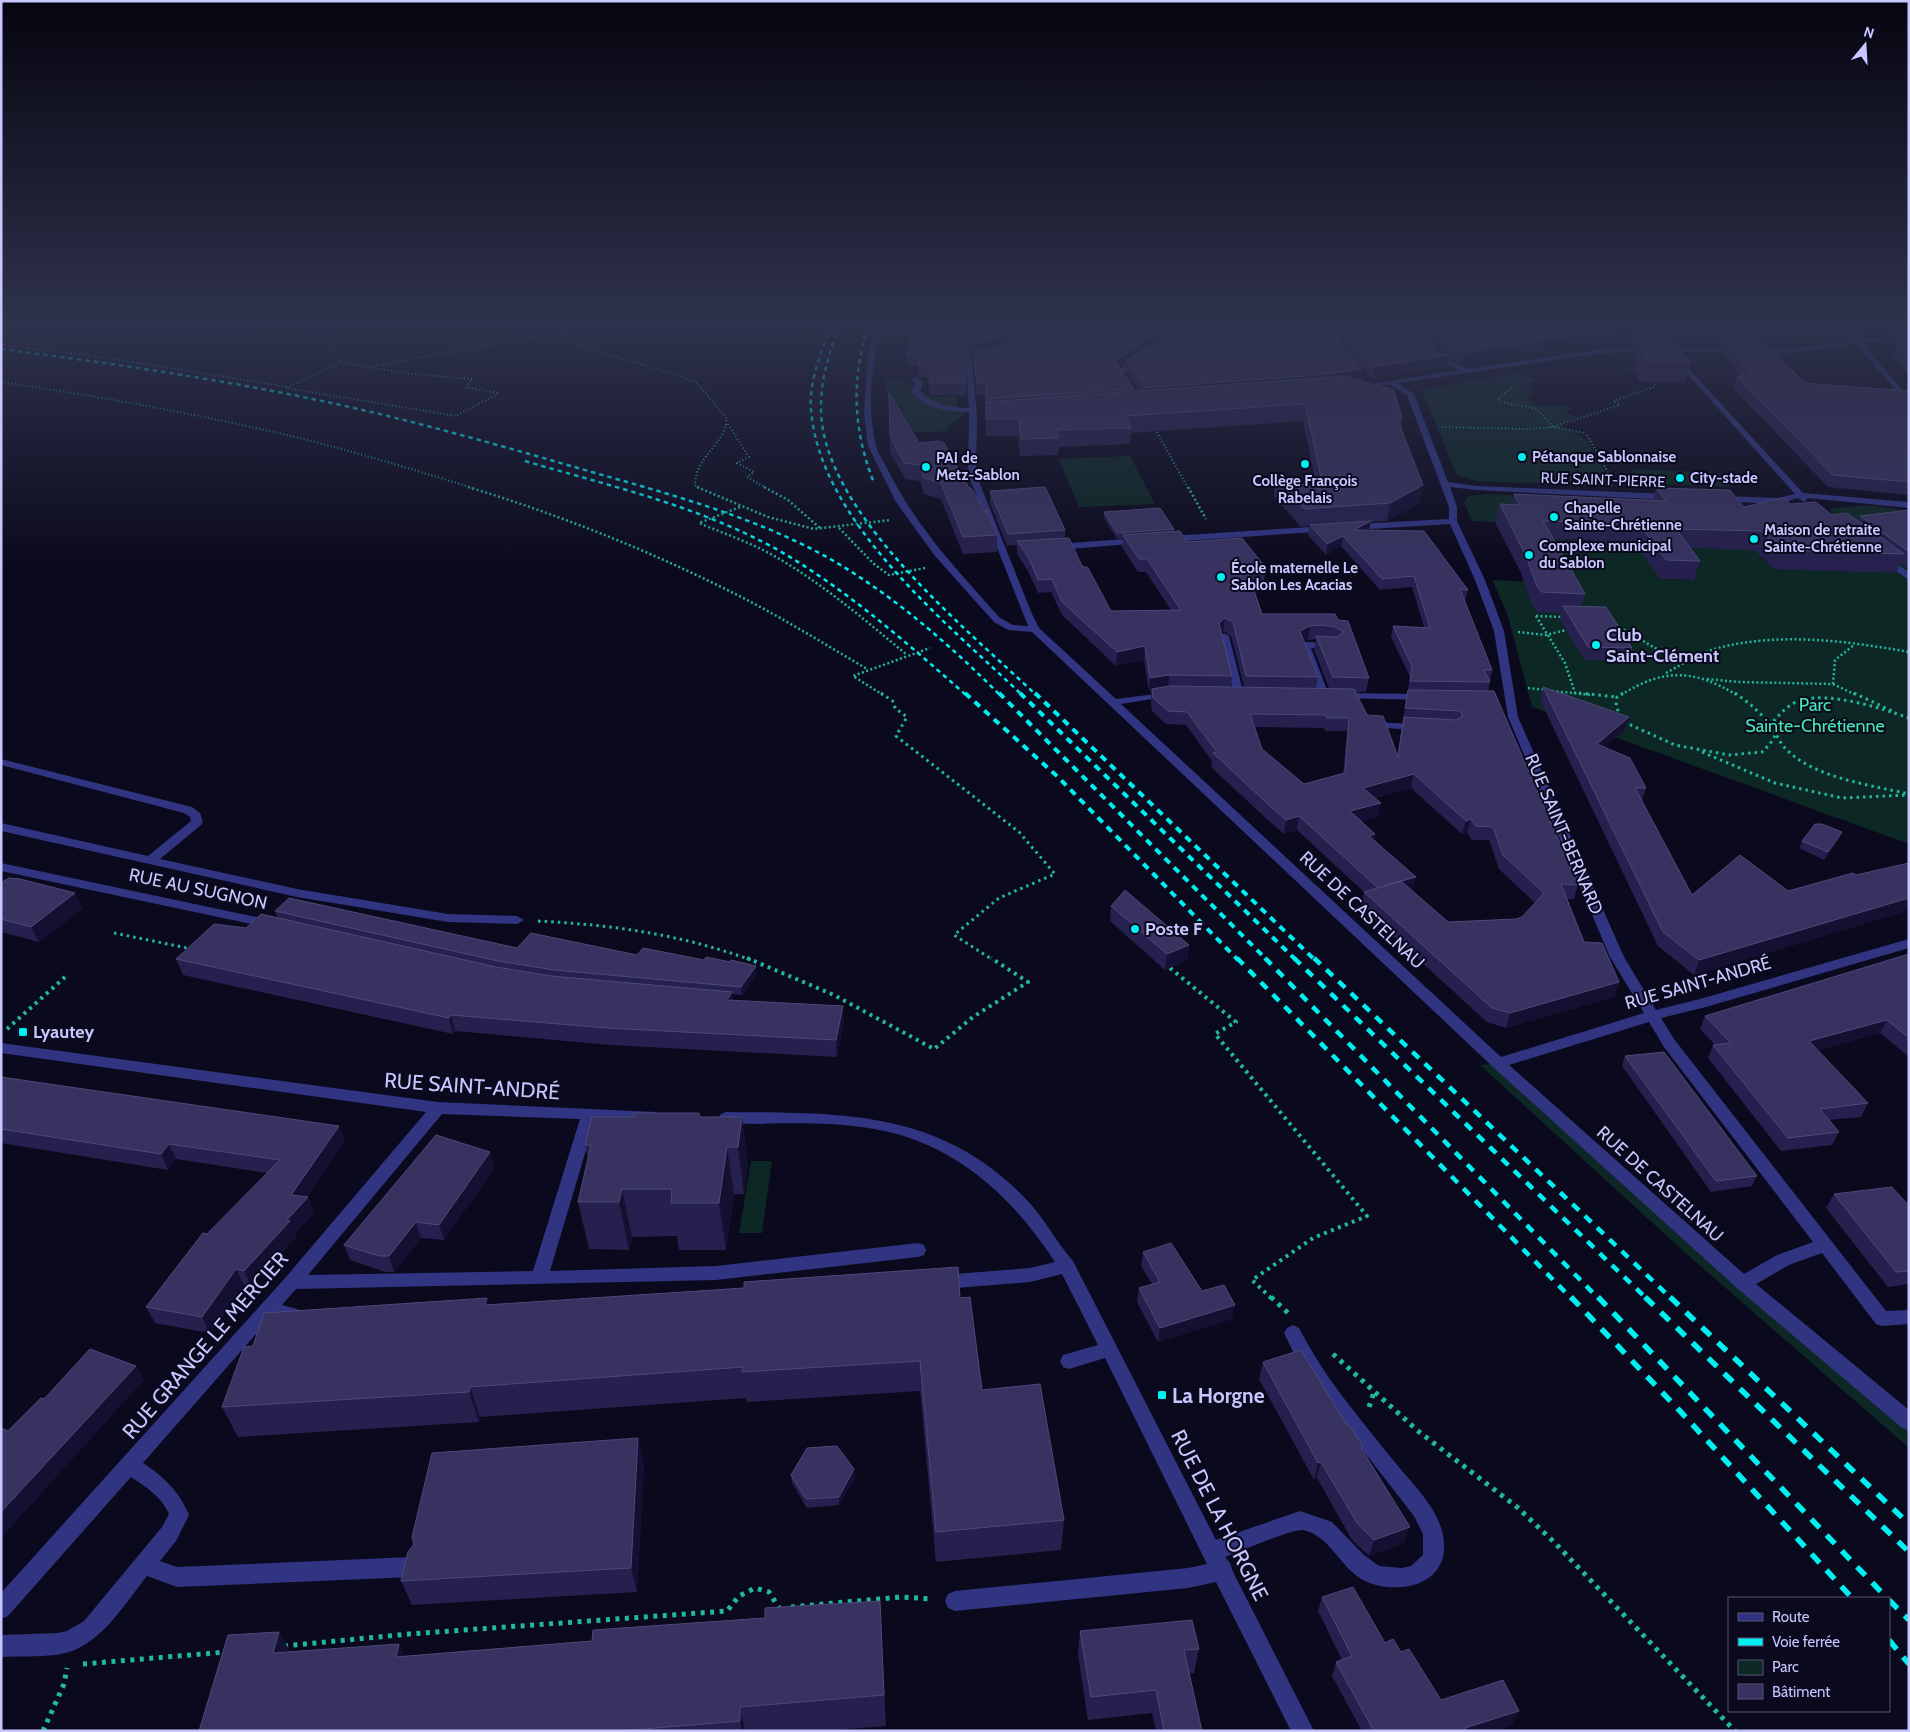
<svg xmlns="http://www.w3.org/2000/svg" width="1910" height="1732" viewBox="0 0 1910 1732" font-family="Cabin,sans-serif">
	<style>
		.green { fill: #0c2724 }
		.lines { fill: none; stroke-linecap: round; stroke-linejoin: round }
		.path-far4 { stroke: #21b7a0; stroke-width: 2; stroke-dasharray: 1 2.5; stroke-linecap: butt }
		.path-far3 { stroke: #21b7a0; stroke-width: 2.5; stroke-dasharray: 2 2.5; stroke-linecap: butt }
		.path-far2 { stroke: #21b7a0; stroke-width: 3; stroke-dasharray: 2.5 4; stroke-linecap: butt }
		.path-far1 { stroke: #21b7a0; stroke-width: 4; stroke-dasharray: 3 4.5; stroke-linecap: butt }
		.path { stroke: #21b7a0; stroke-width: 5; stroke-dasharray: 4 5.5; stroke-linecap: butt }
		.minor { fill: #303481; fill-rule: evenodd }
		.rail-far3 { stroke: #00eff1; stroke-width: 2.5; stroke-dasharray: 4.5 4; stroke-linecap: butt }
		.rail-far2 { stroke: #00eff1; stroke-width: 4; stroke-dasharray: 7 6; stroke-linecap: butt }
		.rail-far1 { stroke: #00eff1; stroke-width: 4.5; stroke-dasharray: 9 8; stroke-linecap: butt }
		.rail { stroke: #00eff1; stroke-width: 5.5; stroke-dasharray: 12 10; stroke-linecap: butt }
		.wall { fill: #25204d; fill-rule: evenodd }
		.shaded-wall { fill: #131032 }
		.building { fill: #373260; stroke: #4d4979; fill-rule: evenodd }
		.poi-dot { fill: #00eff1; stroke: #0b091d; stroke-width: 2 }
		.labels { text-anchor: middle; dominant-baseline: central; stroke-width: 4; stroke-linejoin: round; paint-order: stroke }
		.far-poi-label { font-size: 15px; font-weight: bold; fill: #c7c6ff; stroke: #0b091d; text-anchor: start }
		.far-street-label { font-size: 15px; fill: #c7c6ff; stroke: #0b091d }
		.poi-label { font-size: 18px; font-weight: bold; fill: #c7c6ff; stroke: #0b091d; text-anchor: start }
		.park-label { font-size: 18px; fill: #47e9b2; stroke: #0b091d }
		.street-label { font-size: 18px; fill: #c7c6ff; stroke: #0b091d }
		.near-street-label { font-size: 21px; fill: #c7c6ff; stroke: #0b091d }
		.near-poi-label { font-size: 21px; font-weight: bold; fill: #c7c6ff; stroke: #0b091d; text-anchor: start }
	</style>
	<rect width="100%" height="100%" fill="#0b091d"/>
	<path class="green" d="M1522,373L1537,380L1530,383L1535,387L1528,389L1535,392L1525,397H1529L1530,402L1542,406L1561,405L1572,409L1564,412L1578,417L1559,425L1586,440L1614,487L1475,481L1456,474L1422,390L1445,385Z
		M884,379H899L930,397L955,396L958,407L964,415L949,426L948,431L904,433L892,411Z
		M1130,456L1155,504L1079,507L1059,459Z
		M1632,469L1719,473L1730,487L1641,483Z
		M1486,494L1583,499L1516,523L1472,521L1464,503L1469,496Z
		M1854,506H1877L1909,511V526L1899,523L1867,528L1873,531L1866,533L1890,543L1909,557V844L1532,707L1507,613L1492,580L1562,583L1533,528L1564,529L1565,531H1560L1565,540L1593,541L1585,530L1627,531L1660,579L1693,580L1671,548H1709L1702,539H1761L1777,557H1761L1774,569L1863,571L1856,559H1848L1829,541L1802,521H1834L1830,509Z
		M1498,1063L1909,1422V1448L1681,1249L1480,1065Z
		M751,1161H772L762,1233H739Z"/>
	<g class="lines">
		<path class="path-far4" d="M306,326L307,330L318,329L341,362L368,367L592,326
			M717,326L798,331L808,326
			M1,327L41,326
			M566,332L569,341L583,347L683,377L698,384L727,419C724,446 696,455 695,485L699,488
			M1,345L88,355L288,387
			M341,362L286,388L456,416L499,393L466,387L472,379L413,374L368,367
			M1627,368L1640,373
			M1,382C97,396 192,413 287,435C350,450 411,469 473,488
			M1512,382V388L1498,398L1501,402L1537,409L1553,427L1585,433
			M1619,404L1613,401L1654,387L1656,382L1652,379
			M728,424L749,457L737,463L754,472L747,477L766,488
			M1442,427L1527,429L1553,427L1620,405
			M1155,429L1188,488
			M1587,435L1610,476"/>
		<path class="path-far3" d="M468,487C564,516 660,555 749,601C789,622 828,646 867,669
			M697,487L768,517L814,529L890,520
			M764,487L788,500L820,528
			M1188,487L1206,519
			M740,507L699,523C725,534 752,543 776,557C823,584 865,620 907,655
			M839,528L874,564L889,575L925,568
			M1536,616L1564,617
			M1536,616L1565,663L1575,693
			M1616,625L1655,648L1689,660
			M1518,632L1546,635L1566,630
			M1666,673C1683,664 1699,653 1718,648C1779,632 1847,641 1909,652
			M1707,679L1738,682L1833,684L1835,660L1854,645
			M1833,684L1856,695
			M1528,688L1546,690
			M1552,691L1592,695
			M883,695L853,676L930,648
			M1621,695C1664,668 1693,669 1737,695"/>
		<path class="path-far2" d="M881,693L894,702L895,708L907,717L896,736L1019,832L1055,874L999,898L954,935L993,960
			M1579,693L1617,697
			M1735,693L1750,704L1771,724
			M1854,693L1892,711
			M1621,717L1616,706L1617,697L1623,693
			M1909,718C1881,708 1831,692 1802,700C1789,703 1779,715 1771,724C1775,732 1779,741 1784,747C1812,778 1871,785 1909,794
			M1624,722L1675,745L1729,755L1762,752L1770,744L1776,734
			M1702,752L1775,783L1842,798L1908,795
			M538,921C613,925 679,934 751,960
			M114,933L192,949"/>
		<path class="path-far1" d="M747,958L834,995L934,1049L973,1017L1028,982L991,958
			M1170,968L1236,1022L1215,1034L1367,1216L1313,1238L1252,1280L1272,1299
			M7,1029L65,977"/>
		<path class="path" d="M1271,1297L1288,1313
			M1333,1354L1418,1431L1517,1507L1554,1542L1735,1731
			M1369,1407L1374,1392
			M791,1607L901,1597L932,1599
			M284,1646L409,1634L727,1611L739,1596L755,1588L769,1592L779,1608H782
			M83,1664L226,1652
			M43,1731L64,1684L67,1668"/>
		<path class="minor" d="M876,326H882L881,331H922V326H928V333L925,335H880C871,368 867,411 876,445C878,454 885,464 889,472C917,528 959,572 1000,618L1013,625L1028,626L968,474L969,412C948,412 927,409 912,393L915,383L911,379L915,377L923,382L920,392C935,405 950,408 969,408C967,380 967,351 954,326H960L967,339L972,364L977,415L976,474L1032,614L1039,628L1116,699L1171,692V696L1121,704L1501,1057L1644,1013L1610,957L1508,717L1494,631L1475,580L1450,524L1354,530L1350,527L1354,524L1449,519V507L1407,395L1390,384L1359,389L1355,387L1459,370L1430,355L1431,348L1416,326H1422L1437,348L1436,353L1467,369L1595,350L1655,347L1651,342L1648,326H1654L1660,347L1791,349L1853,341L1843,326H1849L1859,340L1909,333V337L1862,343L1909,398V405L1856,344L1791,353L1638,351L1595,354L1398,383L1414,394L1448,482L1477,486L1669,494L1673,497L1669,500L1477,490L1450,487L1457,507V521L1485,580L1504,631L1518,717L1624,957L1656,1010L1700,999L1909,939V948L1706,1007L1661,1018L1674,1039L1886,1311L1909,1310V1324L1882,1326L1876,1324L1822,1253L1789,1265L1756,1284L1909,1410V1430L1902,1428L1737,1288L1493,1067L1032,632L1008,630L994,622L935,556L896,502L868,446L864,414L868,355ZM1649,1022L1664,1047L1813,1242L1777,1255L1744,1274L1509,1065Z
			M1334,326H1340L1341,349L1336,348Z
			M1138,356L1143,357L1123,373L1131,384L1124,386L1116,372Z
			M1675,358H1679L1803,493L1909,502V508L1808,498L1804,502L1798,498L1778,504L1719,501L1718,499L1722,496L1778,498L1795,494L1675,360Z
			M1326,526L1329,527V531L1169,542L1165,539L1169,536Z
			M1139,538L1143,541L1142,543L1057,550L1053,547L1057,544Z
			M1885,556L1909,572V580L1882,561V557Z
			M1224,633L1229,636L1244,695L1243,697L1239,698L1234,695L1219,636Z
			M1305,642L1330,643L1335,646L1330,649L1311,648L1329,695L1328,697L1324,698L1319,695L1300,645Z
			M1342,693L1424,694L1429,697L1424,700L1338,698L1337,696Z
			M1371,722L1418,724L1423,727L1418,730L1367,727L1366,725L1367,723Z
			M1,759L192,807L200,813L203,822L201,825L160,859L297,889L448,914L517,916L524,920L517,924L448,922L297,897L1,831V823L148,856L191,821L190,817L184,813L1,765Z
			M1,863L270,920L277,924L270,928L1,871Z
			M1,1043L438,1102L656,1112L659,1116L656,1120L651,1122L595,1120L550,1271L716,1266L918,1243L924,1245L926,1250L924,1255L918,1257L716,1280L296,1289L282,1305L300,1310L303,1315L300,1320L294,1322L271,1317L143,1463C165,1478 179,1491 189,1515L176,1541L160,1561L177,1567L412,1557L419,1560L422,1567L419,1574L412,1577L177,1587L147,1576C123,1606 98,1650 56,1655C38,1657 19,1656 1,1657V1635L57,1633L67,1631L84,1621L162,1527L169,1514C162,1497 146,1487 131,1477L8,1616L1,1619V1593L286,1277L426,1112L1,1053ZM442,1114L580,1119L533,1271L308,1275Z
			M726,1112C840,1113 939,1109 1025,1198C1044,1217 1056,1242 1073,1261L1216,1540L1300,1511L1332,1522L1364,1555L1379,1566L1402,1568L1411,1566L1423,1555V1534L1414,1516L1319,1394L1296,1358L1284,1333L1287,1328L1293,1325L1299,1328C1313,1354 1328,1378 1346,1401C1363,1423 1380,1444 1398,1466C1417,1489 1441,1511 1444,1542C1448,1587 1394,1596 1363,1580C1339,1567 1331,1536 1303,1530C1294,1528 1238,1552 1225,1557L1230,1563L1233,1572L1314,1731H1291L1216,1582L1188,1588L955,1611L948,1608L945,1601L948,1594L955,1591L1188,1568L1207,1564L1105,1358L1069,1369L1063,1367L1060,1361L1063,1355L1098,1345L1062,1274L1030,1282L943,1289L937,1287L934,1282L937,1277L943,1275L1030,1268L1055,1262C1015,1201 963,1150 889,1132C836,1120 780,1124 726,1124L721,1122L718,1118L721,1114Z"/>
		<path class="rail-far3" d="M831,326C821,353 809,381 811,410C820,522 946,622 1022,695
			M839,326C829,353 821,378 821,407C820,511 966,628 1036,695
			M868,326C851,380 853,430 874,483
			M1,349C110,363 219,379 327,402C411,420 495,444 578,468C664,493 753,515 832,560C894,596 949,644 1000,695
			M525,461C610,486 699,506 778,550C846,589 907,643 966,695"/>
		<path class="rail-far2" d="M965,693L1058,777L1238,960
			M999,693L1267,960
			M1020,693L1296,960
			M1035,693L1315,960"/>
		<path class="rail-far1" d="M1237,958L1572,1299
			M1265,958L1599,1299
			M1294,958L1647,1299
			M1314,958L1672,1299"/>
		<path class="rail" d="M1571,1297L1680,1411L1852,1598
			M1598,1297L1887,1598
			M1645,1297L1909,1552
			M1670,1297L1909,1524
			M1889,1600L1909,1620
			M1889,1640L1909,1664"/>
	</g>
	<path class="wall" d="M896,326H921L966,383V395H929V378L919,377V366H908L907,355L911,329H896Z
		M962,326H1179L1147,348L1339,341L1360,380H1357L1402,418L1401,427L1420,503L1387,521L1370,522L1369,530L1468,590L1465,601L1464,600L1492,670L1488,691L1578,885L1574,899H1566L1584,942L1619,982L1614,997L1506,1028L1487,1022L1361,907L1364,892L1297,830L1284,834L1270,822L1211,767L1212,761L1186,725L1166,724L1152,711L1151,702V692H1149L1144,660L1116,666L1062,615L1051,592L1038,593L1028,571L1017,554V545L1007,546L990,503V491L1065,530V538L1111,611L1171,610L1146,572H1138L1122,547L1123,538L1117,539L1104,518V512L1174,529V531L1187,542L1266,568L1264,581L1251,582L1262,614L1338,620L1369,678L1366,692H1356L1367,715L1397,756L1410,677L1391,637L1393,626L1424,627L1412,587L1380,590L1341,546L1326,555L1308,535L1310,526L1301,527L1274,496L1276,478L1317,488L1303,421L1131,433L1130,444L1059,447L1058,455L1020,456L1018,436H986L985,395H977L973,361V353H972L969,339ZM1126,363V372L1139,391H1134V389L1120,368ZM1223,631L1231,636L1244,687H1231L1232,676L1221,633ZM1316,639L1314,650L1329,688H1316L1318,677L1304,641L1308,640ZM1255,727L1324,728L1325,731H1347L1343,774L1304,784L1262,749ZM1411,788L1462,834L1467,833L1472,840H1489L1499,869L1535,903L1522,917L1516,919L1448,922L1412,891L1374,841L1375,834L1361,821L1378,817L1381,803L1375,798Z
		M1341,326H1423L1431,338L1429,350L1432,353L1442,354L1438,352L1439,347L1424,326H1651L1652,332L1653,333H1657L1655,326H1909V375L1893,356L1897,343L1883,342L1886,334L1860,338L1854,329L1850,340L1785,337L1783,344L1757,343L1805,383L1909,391V495L1828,487L1733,388L1737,377L1740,376L1722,354L1724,346H1715L1714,344L1681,343L1666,329L1662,333L1690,362L1684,383L1638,381L1633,353L1635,347H1631L1629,337L1461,364L1449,357L1447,366L1372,378L1352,357L1345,343Z
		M889,393L919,443L969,488L997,535V552L963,554L941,499L924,494L920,481L905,479L890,452Z
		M1656,488L1744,507L1791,504L1832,515L1858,521L1860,516L1909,510V569L1900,563L1896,573L1773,569L1755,550L1690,548L1700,561L1694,580L1660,579L1634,542L1554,539L1585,594L1581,606L1632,648L1628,661L1584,660L1560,619L1561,613L1537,612L1532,605L1521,573L1495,522L1500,504L1512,505L1514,494L1653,500Z
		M1543,687L1624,730L1605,747L1646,788L1642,801L1692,895L1788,891L1903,912L1694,975L1658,946L1540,700Z
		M1842,832L1839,839L1824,860L1799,848L1802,841Z
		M1,883L75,893L82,909L39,942L1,932Z
		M1111,906L1189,945L1187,960L1165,970L1110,921Z
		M275,911L517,948L704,960L756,966L757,973L742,995L732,994L733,1000L844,1022L837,1057L610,1045L455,1031L453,1034L183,975L176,959L246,928L277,917Z
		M1909,954V1057L1880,1033L1818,1050L1868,1103L1861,1117L1829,1120L1839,1132L1832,1145L1781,1151L1708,1058L1713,1045H1715L1700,1029L1705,1016Z
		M1625,1056L1757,1176L1752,1186L1711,1192L1622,1066Z
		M1,1077L345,1141L307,1197H308L314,1213L295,1233L297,1236L251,1286L244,1285L210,1333L155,1323L146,1307L207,1234L267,1173L176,1159L168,1170L1,1143Z
		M700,1117H742L748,1164L744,1194H734L726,1250H679L677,1236L632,1237L629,1250L589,1249L578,1202L588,1159L585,1145Z
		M495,1167L444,1240L421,1238L394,1272H385L350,1260L344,1245Z
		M1834,1194L1909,1206V1284L1888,1287L1826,1208Z
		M1143,1252L1202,1291L1235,1305L1232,1319L1158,1342L1137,1302L1139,1288L1152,1284L1141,1266Z
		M960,1298L982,1390L1064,1520L1061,1550L936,1562L920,1391L747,1402L746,1398L480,1417L479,1422L238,1437L222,1407L253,1346L489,1305Z
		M1263,1362L1346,1424L1362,1449L1404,1543L1369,1556L1352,1540L1317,1478L1314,1480L1259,1379Z
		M644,1463L637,1592L412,1605L401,1581Z
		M791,1475L855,1478L839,1505L807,1508L792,1483Z
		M1322,1597L1385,1643L1401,1652L1441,1700L1512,1725L1495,1731H1362L1332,1676L1336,1662L1342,1660L1318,1611Z
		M880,1601L886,1726L822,1731H199L291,1652L399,1644L405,1656L592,1641L765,1618Z
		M1080,1631L1199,1649L1194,1673H1189L1202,1731H1156L1152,1713L1088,1720L1078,1655Z"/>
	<path class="shaded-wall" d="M313,326H342L314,330Z
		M1019,326H1035L995,351L972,353L973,342Z
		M1165,326H1179L1127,362L1126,361V363L1114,372L1115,361Z
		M1416,326L1414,336L1408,338L1410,328Z
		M1632,326L1629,337L1461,364L1463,353Z
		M1661,326H1667L1666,329L1658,337Z
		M1877,326H1909V331L1887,332L1886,334L1860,338L1864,327Z
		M1449,355L1447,366L1372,378L1374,367Z
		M1362,369L1360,380L1318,386L1145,399L1146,388Z
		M1423,485L1420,503L1387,521L1390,503Z
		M1371,521L1369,531L1354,530Z
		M1343,536L1341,546L1326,555L1327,544Z
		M1225,618L1223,631L1217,636L1219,623Z
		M1310,626L1308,640L1298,644L1300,631Z
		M1145,646L1144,660L1116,666L1117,652Z
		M1169,675L1168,689H1152L1151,692H1149L1150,678Z
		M1629,717L1624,730L1593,758L1597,744Z
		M1414,774L1411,788L1361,802L1363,788Z
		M1381,803L1378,817L1348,825L1350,811Z
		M1299,816L1297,830L1284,834L1286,820Z
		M1471,819L1467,833L1462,834L1466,821Z
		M1842,832L1839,839L1824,860L1828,852Z
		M1375,834L1372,848L1369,836Z
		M1416,877L1413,891L1378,888Z
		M75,893L82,909L39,942L31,927Z
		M1909,898V908L1903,912L1694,975L1699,960Z
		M1189,945L1187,960L1165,970L1167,954Z
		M756,966L757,973L742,995L741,987Z
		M1619,982L1614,997L1506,1028L1510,1013Z
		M732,992L734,1008L727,1000Z
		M843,1006L844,1022L837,1057L836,1040Z
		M451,1015L455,1031L453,1034L449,1018Z
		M1887,1020L1880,1033L1803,1054L1809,1041Z
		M742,1117L748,1164L744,1194L738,1147Z
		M339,1126L345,1141L304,1201L308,1197L314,1213L295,1233L297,1236L251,1286L244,1271L287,1220L291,1195Z
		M169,1144L176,1159L168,1170L161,1154Z
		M727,1147L734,1194L726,1250L719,1203Z
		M490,1152L495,1167L444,1240L439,1225Z
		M622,1189L632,1237L629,1250L619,1202Z
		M416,1222L421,1238L394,1272L389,1256Z
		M236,1269L244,1285L210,1333L202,1317Z
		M487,1298L496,1329L485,1305Z
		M1235,1305L1232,1319L1158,1342L1160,1328Z
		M136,1366L144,1380L1,1538V1512Z
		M470,1387L480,1417L479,1422L469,1392Z
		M638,1438L644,1463L637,1592L631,1568Z
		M1321,1462L1317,1478L1314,1480L1318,1463Z
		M854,1469L855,1478L839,1505V1497Z
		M1410,1527L1404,1543L1369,1556L1374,1540Z
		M279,1632L297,1663L273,1653Z
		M399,1644L414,1675L396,1657Z
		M740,1707L745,1731H742L740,1721Z
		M1519,1711L1512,1725L1495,1731H1464L1465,1728Z"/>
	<path class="building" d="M911,326H958L959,329L964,353L966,383H929L930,367L919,366V355H907Z
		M968,326H1019L996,340L973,342Z
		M1034,326H1165L1115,361L1134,389L986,399V383H977L973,350L1001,347Z
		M1180,326H1334L1339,341L1349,355L1362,369L1320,375L1146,388L1126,361L1174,331Z
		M1345,326H1416L1410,328L1414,338L1432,353L1449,355L1374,367L1354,346L1347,332Z
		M1416,326H1423L1431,338V342L1426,340Z
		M1433,326H1651L1652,332L1653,333H1638L1637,336H1634L1632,326L1463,353L1440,341L1441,336Z
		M1677,326H1851L1854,329L1780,326L1787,333L1755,332L1759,336L1719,335L1717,333L1684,332Z
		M1862,326H1877L1864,327Z
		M1909,329V359L1897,346L1901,332H1887Z
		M1638,333H1666L1690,362L1644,360Z
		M1725,343L1766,344L1805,383L1909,391V482L1833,475L1737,377L1751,373Z
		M1343,376L1394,390L1402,418H1397L1423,485L1390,503L1304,509L1276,478L1324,490L1305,404L1126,416L1131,428L1057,430L1059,438L1021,439L1019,419H986V402Z
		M889,393L919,443L939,441L944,443L969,488H971L987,514V510L997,535L963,537L941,483L924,478L920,465L904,463L890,436Z
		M1045,487L1065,530L1008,534L990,491Z
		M1656,488L1730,490L1744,507L1782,498L1791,504L1816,502L1832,515L1847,513L1904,554L1780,550L1761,531L1676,529L1700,561L1666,560L1639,524L1543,521L1585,594L1542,592L1537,586L1525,554L1500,504L1520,505L1514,494L1666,501Z
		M1160,508L1174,529L1117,533L1104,512Z
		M1909,510V552L1860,516Z
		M1371,521L1354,530L1424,531L1468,590L1460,589L1492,670H1484L1490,682L1410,681L1412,666L1393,626L1430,628L1414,576L1382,579L1343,536L1327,544L1310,525Z
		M1180,531L1187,542L1242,538L1266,568L1247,570L1262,614H1335L1338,620L1348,621L1369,678L1333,677L1316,636L1337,637L1344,632L1335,627L1322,625L1310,626L1300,631L1318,677L1246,676L1233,622L1225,618L1219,623L1232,676L1169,675L1150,678L1145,646L1117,652L1062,602L1052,579L1038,580L1029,558L1017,541L1069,538L1082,566L1088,568L1111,611L1181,610L1147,559H1139L1123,535Z
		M1563,606L1606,607L1632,648L1588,647Z
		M1169,686L1354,689L1367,715L1383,716L1398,757L1404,717L1456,720L1463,716L1460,711L1405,708L1408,690L1494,691L1578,885L1561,884L1584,942L1602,943L1619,982L1510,1013L1492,1008L1364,892L1401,881L1378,888L1299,816L1286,820L1272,808L1213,753L1217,752L1187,712L1168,711L1153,698L1152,689ZM1250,714L1326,715L1327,718H1349L1345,773L1304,784L1262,749ZM1414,774L1466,821L1471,819L1476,826L1493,827L1503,855L1544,893L1522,917L1516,919L1448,922L1401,881L1416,877L1369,836L1375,834L1350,811L1381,803L1363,788Z
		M1543,687L1629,717L1597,744L1630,758L1646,788H1635L1692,895L1740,855L1788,891L1853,873L1856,875L1909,863V898L1699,960L1663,932Z
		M1815,824H1822L1842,832L1828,852L1802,841Z
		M9,878L20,879L75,893L31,927L1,919V883Z
		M1125,890L1189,945L1167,954L1111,906Z
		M289,898L517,948L531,933L637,955L643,948L704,960L706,957L730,962L731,960L756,966L741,987L554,970L498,961L275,911Z
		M261,914L496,967L551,976L732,992L727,1000L843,1006L836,1040L607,1028L451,1015L449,1018L176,959L214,924L246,928Z
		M1909,954V1038L1887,1020L1809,1041L1868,1103L1820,1109L1839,1132L1788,1138L1713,1045L1731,1043L1705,1016Z
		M1664,1052L1757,1176L1716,1181L1625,1056Z
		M1,1077L339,1126L291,1195L308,1197L287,1220L290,1221L244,1271L236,1269L202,1317L146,1307L203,1233L207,1234L280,1160L169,1144L161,1154L1,1129Z
		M634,1113H699L700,1117H742L738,1147H727L719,1203H671L672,1189H622L619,1202H578L591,1145H585L592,1117H634Z
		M436,1135L490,1152L439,1225L416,1222L389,1256H379L344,1245Z
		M1892,1187L1909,1206V1271L1896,1272L1834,1194Z
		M1171,1243L1202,1291L1224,1285L1235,1305L1160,1328L1139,1288L1160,1282L1143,1252Z
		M958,1267L960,1298L970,1297L982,1390L1040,1384L1064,1520L936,1532L920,1361L742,1372L743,1367L470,1387L469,1392L222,1407L244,1347L253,1346L264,1313L487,1298L485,1305L744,1288V1282Z
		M90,1349L136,1366L1,1512V1428L8,1431L41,1398L44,1399Z
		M1301,1350L1346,1424L1350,1426L1363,1446L1361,1448L1410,1527L1374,1540L1357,1523L1321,1462L1318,1463L1263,1362Z
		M638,1438L631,1568L401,1581L408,1552L414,1544L412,1537L432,1453Z
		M837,1446L854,1469L839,1497L806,1499L791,1475L807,1448Z
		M1353,1587L1385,1643L1393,1639L1401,1652L1409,1649L1441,1700L1503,1680L1519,1711L1465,1728L1466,1731H1374L1336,1662L1352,1656L1322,1597Z
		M880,1601L884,1695L740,1707V1721L619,1731H199L228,1635L279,1632L273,1653L399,1644L396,1657L592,1641L593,1630L765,1618V1608Z
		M1192,1620L1199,1649L1184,1650L1202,1731H1164L1156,1690L1091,1697L1080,1631Z"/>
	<linearGradient id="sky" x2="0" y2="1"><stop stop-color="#060510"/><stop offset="0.57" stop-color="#2e324c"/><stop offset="1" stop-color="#2e324c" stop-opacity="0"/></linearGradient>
	<rect width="1910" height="568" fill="url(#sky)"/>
	<g class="poi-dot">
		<circle cx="1522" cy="457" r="5"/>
		<circle cx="1305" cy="464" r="5"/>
		<circle cx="926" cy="467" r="5"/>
		<circle cx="1680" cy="478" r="5"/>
		<circle cx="1554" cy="517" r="5"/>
		<circle cx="1754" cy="539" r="5"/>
		<circle cx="1529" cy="555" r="5"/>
		<circle cx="1221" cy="577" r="5"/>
		<circle cx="1596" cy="645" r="5"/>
		<circle cx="1135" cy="929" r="5"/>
		<rect x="18" y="1027" width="10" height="10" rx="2.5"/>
		<rect x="1157" y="1390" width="10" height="10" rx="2.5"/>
	</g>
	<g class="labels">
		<g class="far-poi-label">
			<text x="1532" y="457">Pétanque Sablonnaise</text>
			<text x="936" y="458">PAI de<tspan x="936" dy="17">Metz-Sablon</tspan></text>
			<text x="1690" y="478">City-stade</text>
			<text x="1305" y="481" text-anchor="middle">Collège François<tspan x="1305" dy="17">Rabelais</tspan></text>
			<text x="1564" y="508">Chapelle<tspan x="1564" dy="17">Sainte-Chrétienne</tspan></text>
			<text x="1764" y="530">Maison de retraite<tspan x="1764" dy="17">Sainte-Chrétienne</tspan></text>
			<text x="1539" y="546">Complexe municipal<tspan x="1539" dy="17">du Sablon</tspan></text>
			<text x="1231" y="568">École maternelle Le<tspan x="1231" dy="17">Sablon Les Acacias</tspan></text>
		</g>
		<g class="far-street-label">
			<text transform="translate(1603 480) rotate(2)">RUE SAINT-PIERRE</text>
		</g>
		<g class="poi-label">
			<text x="1606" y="635">Club<tspan x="1606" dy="21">Saint-Clément</tspan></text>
			<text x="1145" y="929">Poste F</text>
			<text x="33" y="1032">Lyautey</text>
		</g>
		<g class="park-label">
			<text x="1815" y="705">Parc<tspan x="1815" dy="21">Sainte-Chrétienne</tspan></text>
		</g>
		<g class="street-label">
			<text transform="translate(1564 834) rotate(67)">RUE SAINT-BERNARD</text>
			<text transform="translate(198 889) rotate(12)">RUE AU SUGNON</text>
			<text transform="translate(1362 910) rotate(43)">RUE DE CASTELNAU</text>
			<text transform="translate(1698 983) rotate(-16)">RUE SAINT-ANDRÉ</text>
			<text transform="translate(1660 1184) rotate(42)">RUE DE CASTELNAU</text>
		</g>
		<g class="near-street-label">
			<text transform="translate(472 1086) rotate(4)">RUE SAINT-ANDRÉ</text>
			<text transform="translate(205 1345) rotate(-49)">RUE GRANGE LE MERCIER</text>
			<text transform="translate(1220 1515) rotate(63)">RUE DE LA HORGNE</text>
		</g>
		<g class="near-poi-label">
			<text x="1172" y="1395">La Horgne</text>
		</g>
	</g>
	<rect width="1910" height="1732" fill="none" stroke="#c7c6ff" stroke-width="5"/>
	<rect x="1728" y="1597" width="162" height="115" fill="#0b091d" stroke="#565577"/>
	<rect x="1738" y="1613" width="25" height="8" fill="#303481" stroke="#565577"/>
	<text x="1772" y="1622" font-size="15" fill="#c7c6ff">Route</text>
	<rect x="1738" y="1638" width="25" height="8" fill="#00eff1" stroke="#565577"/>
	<text x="1772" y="1647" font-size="15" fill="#c7c6ff">Voie ferrée</text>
	<rect x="1738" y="1660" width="25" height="15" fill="#0c2724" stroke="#565577"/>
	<text x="1772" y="1672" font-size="15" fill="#c7c6ff">Parc</text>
	<rect x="1738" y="1684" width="25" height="15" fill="#373260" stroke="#565577"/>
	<text x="1772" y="1697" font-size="15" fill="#c7c6ff">Bâtiment</text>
	<g transform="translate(1865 45) rotate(18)" stroke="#0b091d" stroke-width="4" paint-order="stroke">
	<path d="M0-4L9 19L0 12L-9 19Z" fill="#c7c6ff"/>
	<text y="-8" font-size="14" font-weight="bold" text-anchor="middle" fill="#c7c6ff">N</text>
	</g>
</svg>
